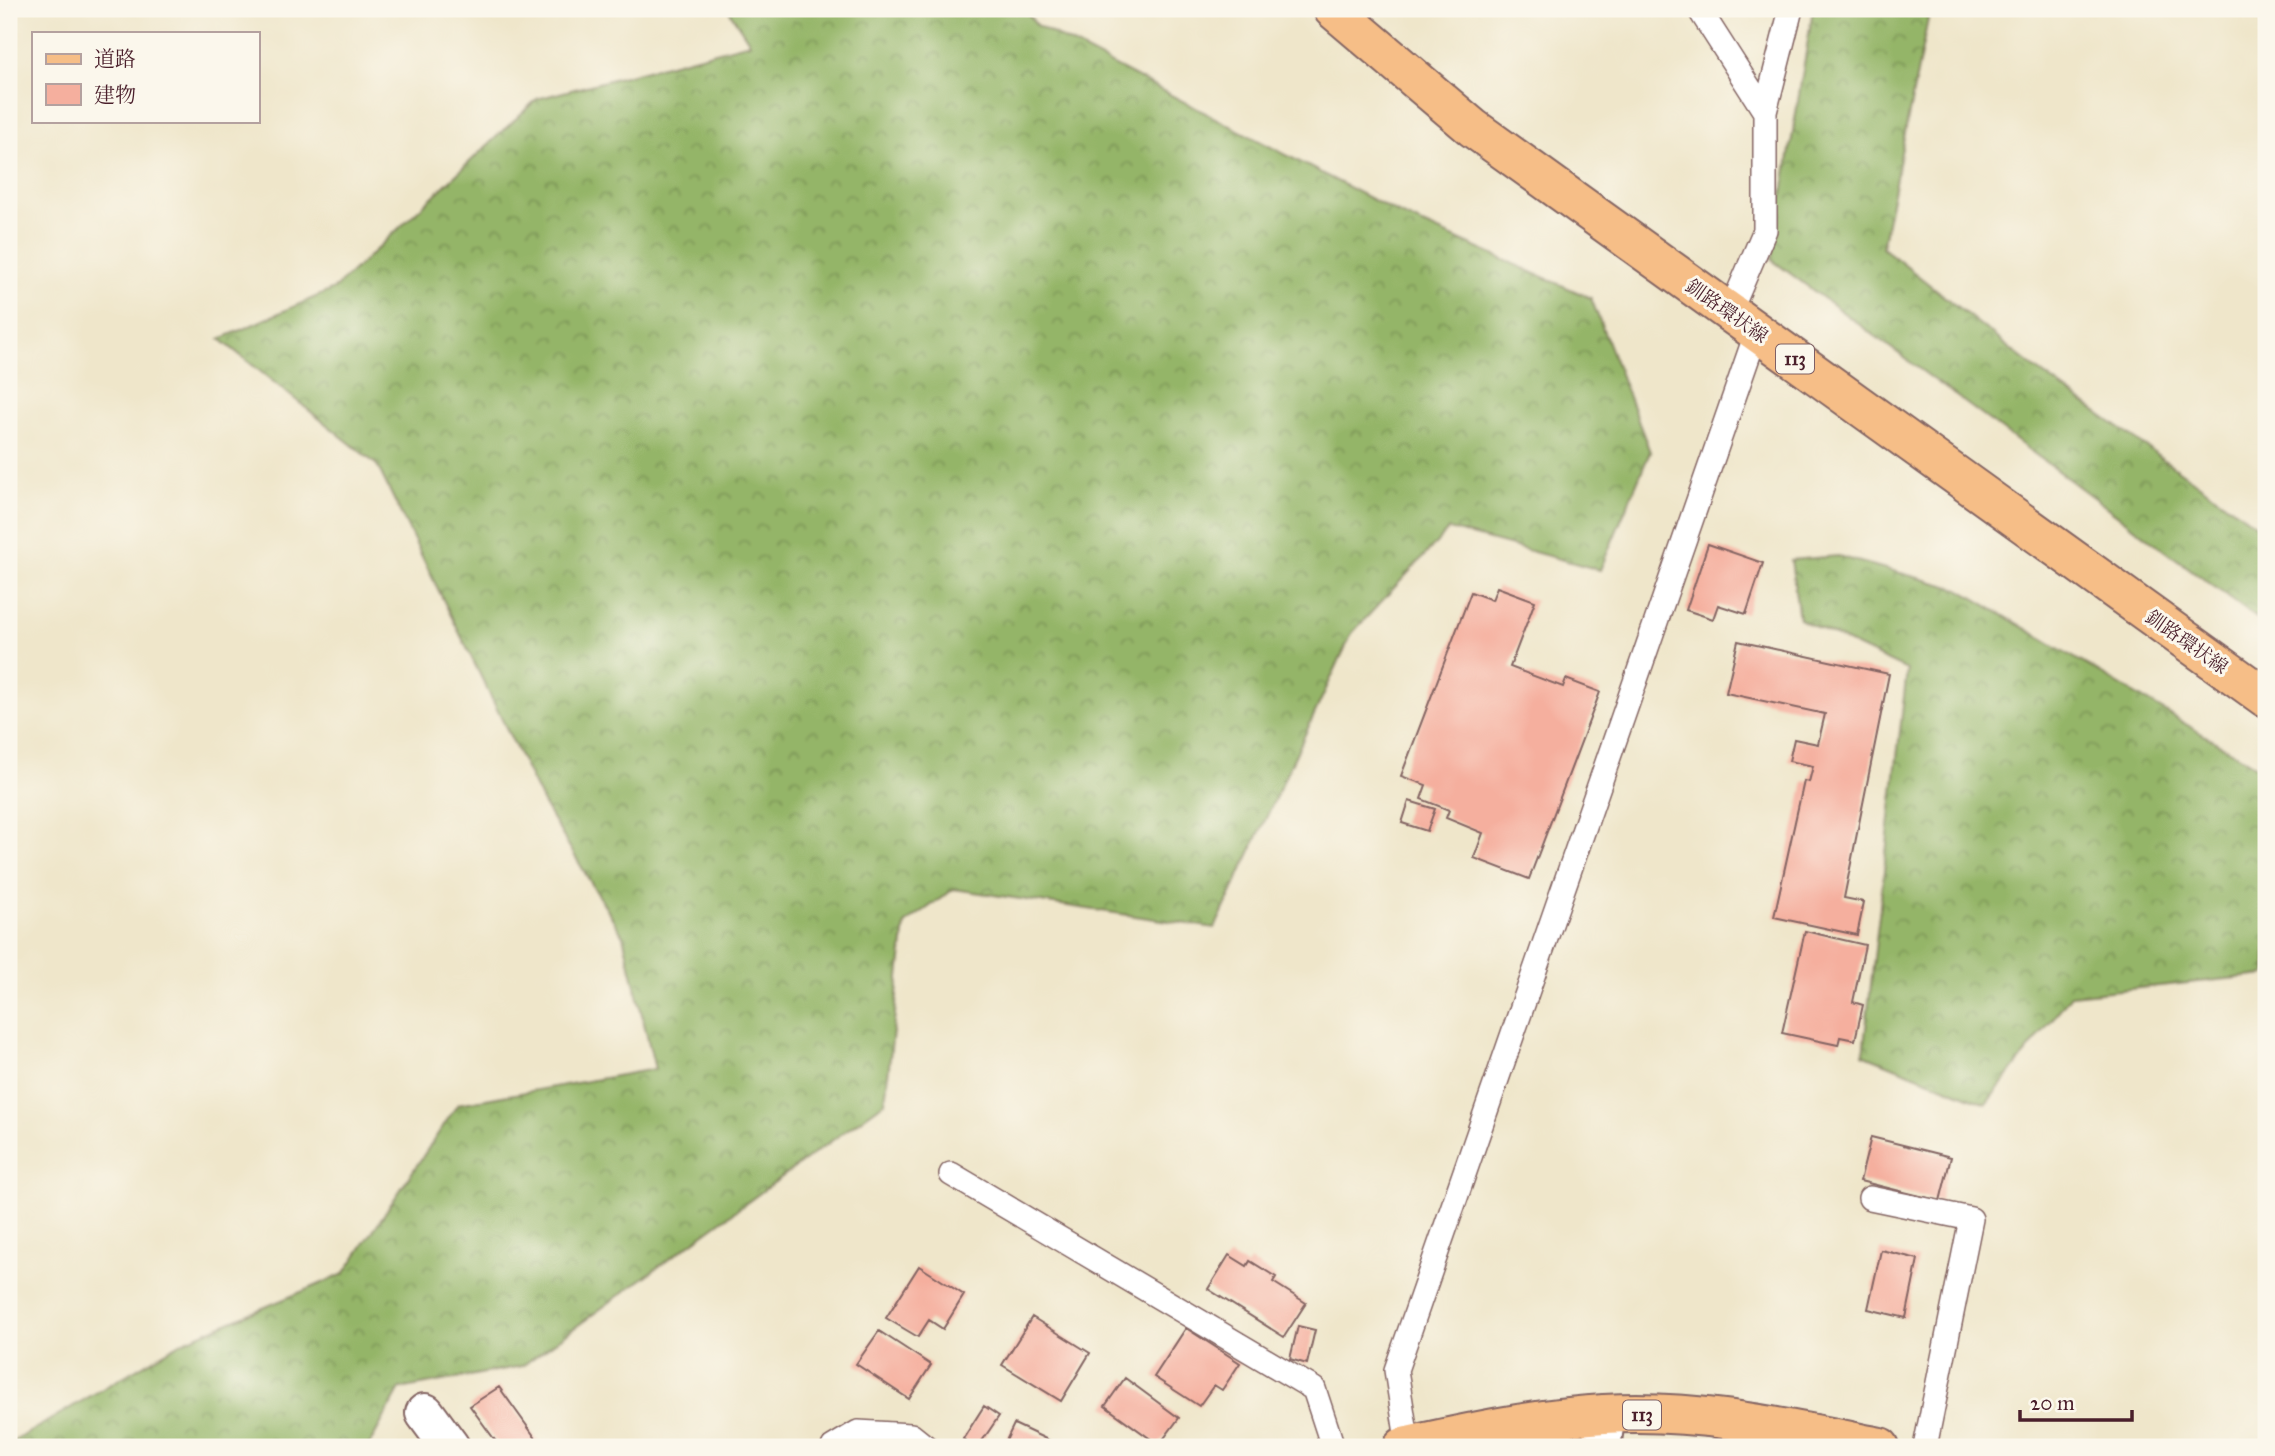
<svg xmlns="http://www.w3.org/2000/svg" width="2275" height="1456" viewBox="0 0 2275 1456" font-family="'IM FELL Great Primer','Noto Serif JP',serif">
	<style>
		.forest { fill: url(#forest-crowns); stroke: #6f6a4a; stroke-width: 2 }
		.building { fill: #f5af9e }
		.lines { fill: none; stroke-linecap: round; stroke-linejoin: round }
		.lane-casing { stroke: #846563; stroke-width: 26 }
		.street-casing { stroke: #846563; stroke-width: 42 }
		.primary-casing { stroke: #846563; stroke-width: 42 }
		.lane { stroke: #fff; stroke-width: 23 }
		.street { stroke: #fff; stroke-width: 38 }
		.primary { stroke: #f6be87; stroke-width: 38 }
		.labels { text-anchor: middle; dominant-baseline: central; stroke-width: 6; stroke-linejoin: round; paint-order: stroke }
		.shield { fill: #fbf7ec; stroke: #7f6065; stroke-width: 2 }
		.shield-label { font-size: 18px; font-weight: bold; fill: #4a1f2b }
		.street-label { font-size: 19px; fill: #4a1f2b; stroke: #fbf7ec }
	</style>
	<defs>
		<pattern id="forest-crowns" width="20" height="18" patternUnits="userSpaceOnUse" patternTransform="scale(1.75)"><rect width="20" height="18" fill="#94b568"/><path d="M2 6a3 3 0 1 1 6 0M12 15a3 3 0 1 1 6 0" fill="none" stroke="#7b9356"/></pattern>
	</defs>
	<rect width="100%" height="100%" fill="#fbf7ec"/>
	<filter id="ink" filterUnits="userSpaceOnUse"><feTurbulence type="fractalNoise" baseFrequency=".0143" numOctaves="2"/><feDisplacementMap in="SourceGraphic" scale="14" xChannelSelector="R" yChannelSelector="G"/><feConvolveMatrix kernelMatrix="1 2 1 2 8 2 1 2 1" color-interpolation-filters="sRGB"/></filter>
	<filter id="wash" filterUnits="userSpaceOnUse"><feTurbulence type="fractalNoise" baseFrequency=".00686" numOctaves="4" result="noise"/><feDisplacementMap in="SourceGraphic" scale="28" xChannelSelector="R" yChannelSelector="G"/><feGaussianBlur stdDeviation="1.57" result="paint"/><feColorMatrix in="noise" values="0 0 0 0 0 0 0 0 0 0 0 0 0 0 0 0 0 1.4 0 .05"/><feComposite in="paint" operator="in"/></filter>
	<g filter="url(#wash)">
		<rect width="100%" height="100%" fill="#efe6ca"/>
		<path class="forest" d="M728,9H1025L1036,25L1402,215L1591,298L1650,452L1600,570L1449,529L1352,633L1215,928L954,889L905,924L885,1102L522,1366L400,1389L368,1447H9V1444L184,1341L344,1274L458,1104L655,1069L623,936L543,803L377,465L220,339L334,289L537,99L750,43Z
			M1813,9H1930L1882,247L2033,367L2266,532V625L1772,260Z
			M1838,556L1959,589L2266,772V975L2071,995L1986,1104L1863,1054L1907,670L1799,619L1791,560Z"/>
		<g id="blocks">
			<path class="building" d="M1708,544L1763,563L1746,614L1718,605L1713,619L1686,610Z
				M1497,587L1535,601L1510,667L1563,687L1566,679L1600,692L1529,879L1474,858L1483,833L1446,818L1449,810L1421,799L1426,785L1401,776L1471,592L1492,600Z
				M1738,641L1889,674L1844,898L1864,902L1857,935L1774,917L1804,781L1809,782L1813,766L1789,761L1794,739L1818,744L1825,714L1726,693Z
				M1409,801L1435,809L1427,831L1402,823Z
				M1805,931L1865,945L1853,1002L1863,1005L1855,1040L1840,1037L1838,1045L1782,1033Z
				M1871,1137L1951,1157L1940,1201L1860,1181Z
				M1881,1250L1918,1259L1906,1318L1868,1309Z
				M1229,1255L1247,1266L1250,1261L1276,1277L1273,1282L1306,1303L1284,1337L1208,1289Z
				M919,1266L964,1295L943,1329L929,1320L918,1337L886,1318Z
				M1032,1317L1090,1353L1061,1401L1002,1365Z
				M1298,1326L1315,1330L1307,1364L1290,1359Z
				M1186,1328L1240,1363L1222,1390L1214,1385L1199,1406L1154,1377Z
				M879,1331L931,1365L909,1399L856,1364Z
				M1125,1378L1179,1418L1159,1445L1105,1406Z
				M499,1387L542,1447H500L470,1406Z
				M984,1406L999,1416L978,1447H975L963,1439Z
				M1014,1424L1063,1447H1003Z"/>
		</g>
	</g>
	<g filter="url(#ink)">
		<use href="#blocks" fill-opacity="0" stroke="#846563" stroke-width="2"/>
		<g class="lines">
			<g class="lane-casing">
				<path id="lane" d="M1699,9L1765,112V230L1730,312
					M1765,112L1791,9
					M951,1174L1314,1389L1333,1447
					M1870,1198L1971,1219L1925,1447
					M1408,1446L1396,1370L1757,331
					M833,1447L858,1432L911,1435L926,1447"/>
			</g>
			<g class="street-casing">
				<path id="street" d="M425,1413L450,1447
					M1601,1447L1606,1414"/>
			</g>
			<g class="primary-casing">
				<path id="primary" d="M1333,9L1473,128L2266,698
					M1403,1447C1470,1432 1536,1418 1604,1414C1697,1408 1790,1429 1880,1447"/>
			</g>
			<use href="#lane" class="lane"/>
			<use href="#street" class="street"/>
			<use href="#primary" class="primary"/>
		</g>
	</g>
	<g class="labels">
		<g class="shield">
			<rect x="1776" y="344.5" width="38" height="29" rx="5"/>
			<rect x="1623" y="1400.5" width="38" height="29" rx="5"/>
		</g>
		<g class="shield-label">
			<text x="1795" y="359">113</text>
			<text x="1642" y="1415">113</text>
		</g>
		<g class="street-label">
			<text transform="translate(1727 311) rotate(35)">釧路環状線</text>
			<text transform="translate(2187 642) rotate(35)">釧路環状線</text>
		</g>
	</g>
	<rect width="2275" height="1456" fill="none" stroke="#fbf7ec" stroke-width="35"/>
	<rect x="32" y="32" width="228" height="91" fill="#fbf7ec" stroke="#b4a19f" stroke-width="2"/>
	<rect x="46" y="54" width="35" height="10" fill="#f6be87" stroke="#b4a19f" stroke-width="2"/>
	<text x="94" y="66" font-size="21" fill="#4a1f2b">道路</text>
	<rect x="46" y="84" width="35" height="21" fill="#f5af9e" stroke="#b4a19f" stroke-width="2"/>
	<text x="94" y="102" font-size="21" fill="#4a1f2b">建物</text>
	<path d="M2020 1410v10h112v-10" fill="none" stroke="#4a1f2b" stroke-width="3.5"/>
	<text x="2030" y="1410" font-size="21" fill="#4a1f2b" stroke="#fbf7ec" stroke-width="5" paint-order="stroke">20 m</text>
</svg>
